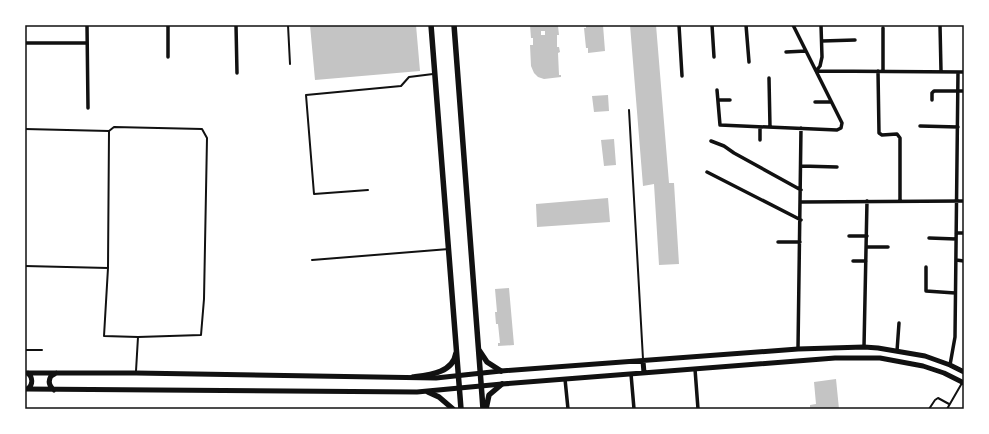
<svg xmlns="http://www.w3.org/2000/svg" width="989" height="434" viewBox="0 0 989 434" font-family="Jost,sans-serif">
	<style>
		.building { fill: #c4c4c4; fill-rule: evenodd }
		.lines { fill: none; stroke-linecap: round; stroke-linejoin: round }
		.service { stroke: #111; stroke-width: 2 }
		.minor { stroke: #111; stroke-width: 3.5 }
		.secondary { stroke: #111; stroke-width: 5 }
		.primary { stroke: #111; stroke-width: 5.5 }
		.neatline { fill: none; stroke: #111; stroke-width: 1.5 }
	</style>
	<rect width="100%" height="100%" fill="#fff"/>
	<path class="building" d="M310,25H416L420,71L315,80Z
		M530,25L558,26L559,35H557V47H559L560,52L558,53L559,75H561V77L544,79L538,77L534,73L531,66L530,45H533V38H531ZM541,31H545V35H541Z
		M586,25H603L605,51L588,53V48H586L584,28H586Z
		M630,25H656L669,183H674L679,264L659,265L654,184L643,186Z
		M608,95L609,111L594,112L592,96Z
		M614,139L616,165L604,166L601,140Z
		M608,198L610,222L537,227L536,204Z
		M509,288L514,345L498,346V343H500L498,324H496L495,312H497L495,289Z
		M836,379L839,409H810V405L816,404L814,382Z"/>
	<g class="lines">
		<path class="service" d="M288,25L290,64
			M629,110L643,359
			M114,127L202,129L207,138L204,299L201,335L138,337L104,336L108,268L109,131Z
			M25,129L109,131
			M368,190L314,194L306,95L401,86L409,77L433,74
			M312,260L449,249
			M25,266L108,268
			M25,350H42
			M136,371L138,337
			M929,409L935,400L938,398L949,404
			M947,409L962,383"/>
		<path class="minor" d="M87,25L88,108
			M236,25L237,73
			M679,25L682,76
			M712,25L714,57
			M746,25L749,62
			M940,25L941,71
			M822,41L855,40
			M25,43H87
			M786,52L806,51
			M168,57V25
			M816,71L964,72
			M816,71L820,66L822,57L821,25
			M878,71L879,133L882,135L897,134L900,138V201
			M883,71V28
			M769,78L770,127
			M717,90L720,125L837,130L841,128L842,123L793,25
			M718,100H730
			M932,100V93L934,91H964
			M815,102H831
			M920,126L958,127
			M760,127V140
			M711,141L724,146L734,153L801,190
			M801,166L837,167
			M707,172L801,220
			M801,202L964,201
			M956,233H964
			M849,236H867
			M929,238L956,239
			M778,242H800
			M866,247H888
			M956,260L964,261
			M853,261H866
			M926,267V291L955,293
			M864,347L867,201
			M798,349L801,128
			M897,351L899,323
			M950,365L955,337L958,72
			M695,369L698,409
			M631,374L634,409
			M565,379L568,409"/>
		<path class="secondary" d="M643,361L644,373
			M25,373H136L436,378L501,371L798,349L864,347L878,348L925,356L950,365L964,372
			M28,373C33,378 33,384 28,389
			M25,389L417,392L502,384L835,358H880L923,366L944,373L964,383
			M54,390C49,386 48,381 51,376L56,373"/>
		<path class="primary" d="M431,25L461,409
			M454,25L483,409
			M479,350L487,362L501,371
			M413,377C429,375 453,373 456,353
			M428,392L439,397L453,409
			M486,409L489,395L502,384"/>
	</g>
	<rect width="989" height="434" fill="none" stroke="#ffffff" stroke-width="52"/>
	<rect x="26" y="26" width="937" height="382" class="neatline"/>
</svg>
